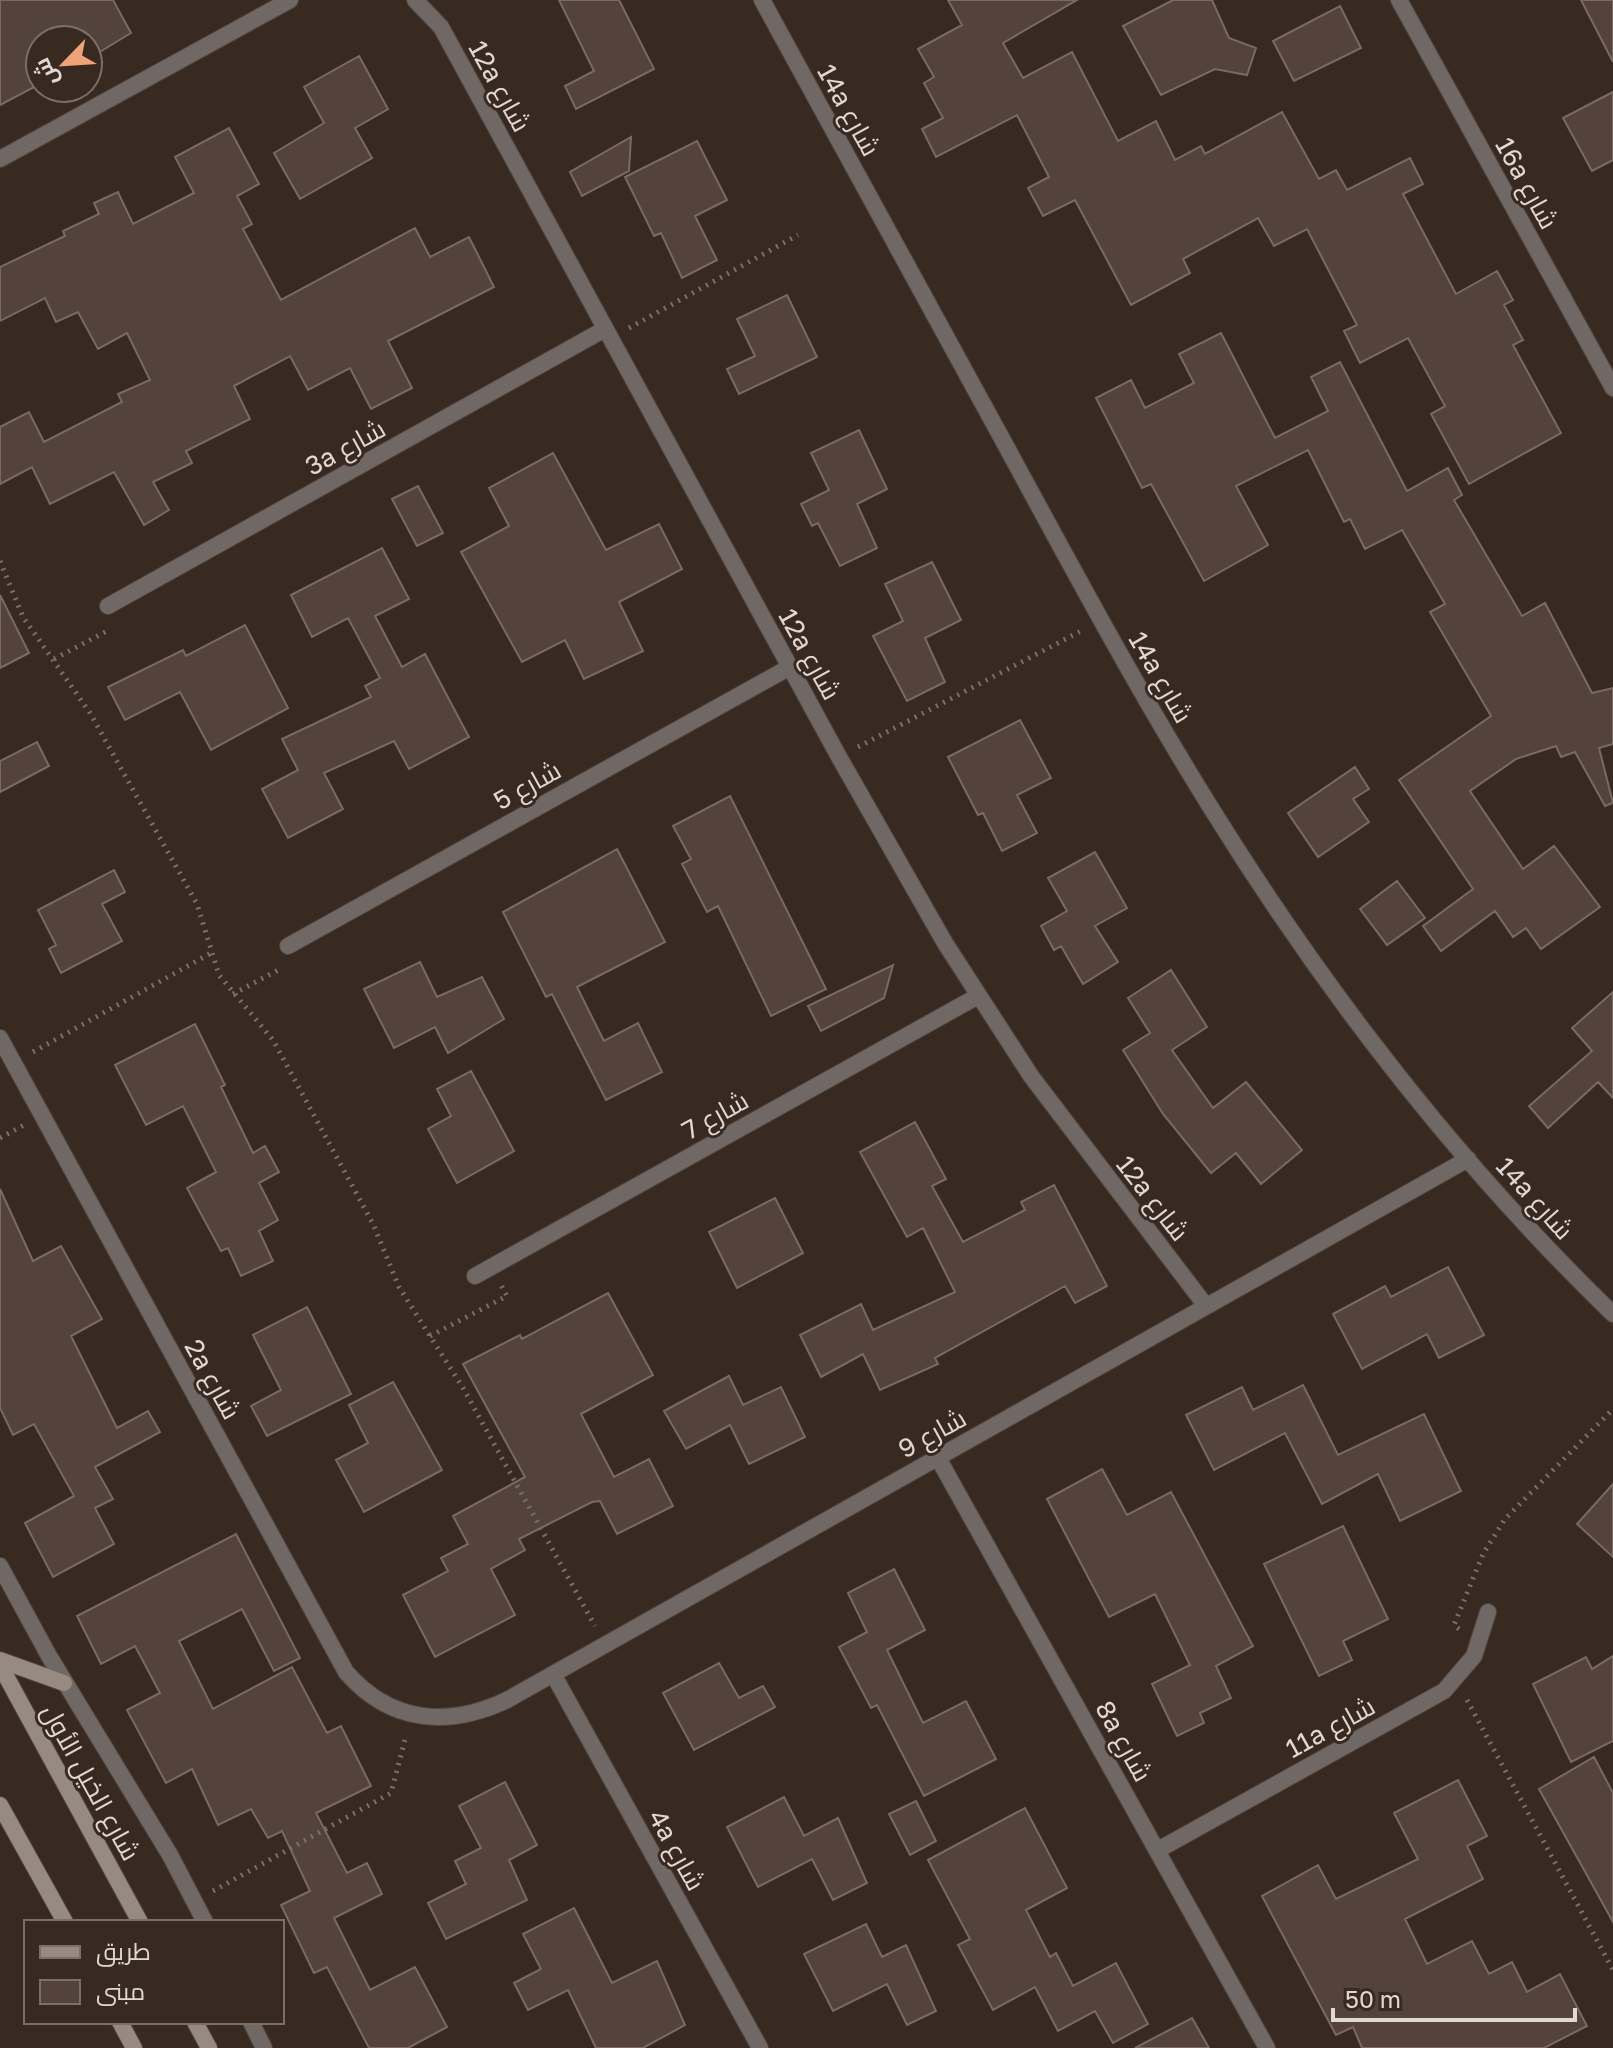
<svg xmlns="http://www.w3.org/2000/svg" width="1613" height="2048" viewBox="0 0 1613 2048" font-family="'Golos Text',Cairo,sans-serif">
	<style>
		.building { fill: #53433a; stroke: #7b6a61; stroke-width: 2 }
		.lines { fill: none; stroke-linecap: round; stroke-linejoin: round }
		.minor-casing { stroke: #53453d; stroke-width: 18 }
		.secondary-casing { stroke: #53453d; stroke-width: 18 }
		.path { stroke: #7c6f68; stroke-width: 5; stroke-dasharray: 2 6; stroke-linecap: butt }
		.minor { stroke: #706864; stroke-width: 16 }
		.secondary { stroke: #968a83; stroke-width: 16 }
		.labels { text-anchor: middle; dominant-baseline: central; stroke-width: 6; stroke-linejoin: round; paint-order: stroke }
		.street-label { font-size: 26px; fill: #e2d8d3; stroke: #382921 }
	</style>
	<rect width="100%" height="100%" fill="#382921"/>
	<path class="building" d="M0,0H113L131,33L88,59V40H40V84L0,105Z
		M559,0H619L654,69L576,109L565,86L594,71Z
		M948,0H1077L1003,43L1023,78L1072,52L1118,141L1156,121L1175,160L1201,146L1205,154L1282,112L1319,179L1336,170L1347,190L1410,158L1423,184L1403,194L1456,294L1497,271L1513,300L1504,305L1523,340L1513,345L1561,433L1469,484L1431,414L1445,406L1408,338L1360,363L1344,331L1357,325L1307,229L1274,246L1258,218L1183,259L1190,273L1131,305L1075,200L1043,216L1028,188L1049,177L1017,115L936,157L922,129L943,118L924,83L934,77L918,49L962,25Z
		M1173,0H1212L1229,38L1256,48L1247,75L1215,69L1161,95L1123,26Z
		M1581,0H1613V62Z
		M1340,6L1361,48L1294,81L1273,41Z
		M359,56L388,109L355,128L372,158L300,199L274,153L324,123L304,87Z
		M1613,92V160L1592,171L1563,118Z
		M229,128L259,184L237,196L252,224L243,229L281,300L415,228L430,257L469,237L494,287L388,341L412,388L371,409L350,368L308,390L290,356L234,386L250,419L186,451L192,463L153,482L169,510L144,525L114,472L50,504L32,467L0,484V427L29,412L44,442L122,402L118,394L150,380L127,333L98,349L78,312L56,322L45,298L0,321V267L65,236L63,231L99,214L94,203L118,192L133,224L194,193L175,157Z
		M631,137L629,171L582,196L570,172Z
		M697,141L727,200L695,216L717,260L682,278L661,233L654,236L625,177Z
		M787,295L817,357L739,394L727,369L755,356L737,319Z
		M1221,333L1275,438L1328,411L1311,377L1340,362L1407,491L1448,468L1462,495L1454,500L1522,616L1545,603L1592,693L1613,688V744L1599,748L1613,803L1605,806L1575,752L1561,757L1556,746L1516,759L1470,791L1523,869L1554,846L1600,907L1541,949L1526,928L1513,937L1495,911L1441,951L1423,926L1473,889L1399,780L1491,716L1430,612L1445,604L1402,530L1365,549L1350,519L1344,522L1308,450L1236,486L1268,545L1204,581L1151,484L1142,488L1096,398L1131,380L1145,408L1194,383L1179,354Z
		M859,430L887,489L857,504L877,548L840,566L818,523L812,526L801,504L829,490L811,453Z
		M553,453L606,550L659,524L682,569L619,602L643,651L584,679L565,640L522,662L461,552L509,526L489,488Z
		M418,486L443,533L417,546L392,499Z
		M382,548L409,599L375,616L402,667L425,654L469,737L409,769L394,741L324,773L343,809L288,838L262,789L298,770L282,739L371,697L365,686L380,678L348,618L312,637L291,595Z
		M932,562L961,620L925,638L945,682L907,701L873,636L903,621L885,584Z
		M0,595L29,653L0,668Z
		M245,625L288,708L211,750L180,692L125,720L108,687L183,650L186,656Z
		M1020,720L1051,778L1017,795L1037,833L1002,851L983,813L978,815L948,757Z
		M37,742L49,766L0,792V761Z
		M1355,767L1369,789L1353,799L1369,822L1318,857L1288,813Z
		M730,796L826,989L771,1016L718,906L707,912L682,864L691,859L673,826Z
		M617,849L665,942L577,987L604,1041L638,1023L662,1072L606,1100L552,994L546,997L503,912Z
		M1095,852L1127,908L1095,926L1118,962L1083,984L1061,946L1054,950L1041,926L1067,911L1048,878Z
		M114,870L125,892L102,904L122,941L61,973L49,949L56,945L38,910Z
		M1397,881L1425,918L1387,945L1360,909Z
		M420,962L437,997L482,977L504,1019L448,1053L435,1027L394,1048L364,989Z
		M893,965L884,998L821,1031L808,1006Z
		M1171,970L1207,1027L1172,1050L1213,1108L1246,1082L1302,1150L1261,1184L1236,1153L1211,1173L1163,1114L1123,1050L1150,1033L1128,998Z
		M1613,992V1098L1598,1082L1548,1128L1529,1106L1592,1051L1572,1028Z
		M195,1024L225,1085L221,1087L253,1153L265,1146L279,1172L259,1183L278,1220L259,1231L273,1261L241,1276L228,1248L221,1251L187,1188L216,1172L183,1106L146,1125L115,1065Z
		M471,1071L514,1151L457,1183L428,1129L451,1116L437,1089Z
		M915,1122L946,1179L932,1186L963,1242L1025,1210L1021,1202L1054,1185L1107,1286L1075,1303L1065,1286L935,1358L938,1364L880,1390L863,1354L821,1377L800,1335L861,1304L873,1330L955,1292L923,1228L907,1237L860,1152Z
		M0,1189L33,1261L61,1246L102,1319L71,1336L117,1428L148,1411L160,1432L95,1467L113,1499L95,1508L114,1544L53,1577L25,1523L74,1496L34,1424L13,1435L0,1408Z
		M775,1198L803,1253L737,1288L709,1232Z
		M1448,1267L1484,1335L1439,1358L1427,1334L1362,1369L1333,1314L1385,1286L1391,1297Z
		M608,1293L653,1375L581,1414L614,1477L649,1459L673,1506L617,1534L600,1501L592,1502L519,1539L525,1550L491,1569L515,1615L435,1657L403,1595L448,1571L441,1558L468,1544L453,1516L525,1477L463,1364L520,1335L522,1339Z
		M307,1307L351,1394L267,1436L251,1406L281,1390L253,1335Z
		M729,1376L743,1405L781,1387L805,1437L749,1464L730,1425L686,1449L664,1411Z
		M393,1382L442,1470L364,1512L336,1460L368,1443L349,1405Z
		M1303,1385L1338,1455L1424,1414L1461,1491L1400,1521L1378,1474L1322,1504L1285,1433L1214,1470L1186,1415L1242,1387L1253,1410Z
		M1102,1469L1127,1515L1171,1492L1253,1646L1216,1666L1231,1698L1200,1713L1204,1723L1177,1736L1152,1684L1190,1665L1155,1594L1109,1617L1047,1499Z
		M1613,1484V1557L1577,1524Z
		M1343,1526L1388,1619L1343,1641L1352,1660L1319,1676L1264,1564Z
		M236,1534L300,1658L274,1671L242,1609L179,1641L213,1709L292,1667L327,1733L341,1726L371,1786L316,1813L347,1873L367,1863L382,1894L334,1918L370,1990L415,1967L447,2027L408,2048H369L327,1967L314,1973L281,1905L310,1891L282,1831L268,1838L251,1809L218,1825L192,1769L166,1783L127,1710L160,1693L135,1646L101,1664L77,1616Z
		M894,1569L925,1630L887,1650L923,1723L966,1701L996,1759L924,1796L877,1705L871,1708L839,1647L867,1632L848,1593Z
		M1613,1656V1741L1571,1762L1533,1684L1586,1657L1592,1669Z
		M719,1663L739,1698L763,1686L775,1707L694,1750L663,1693Z
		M1594,1757L1613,1793V1922L1539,1789Z
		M1458,1780L1487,1836L1467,1846L1483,1879L1405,1919L1427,1964L1472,1941L1489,1974L1512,1962L1527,1992L1560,1974L1587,2026L1544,2048H1362L1353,2027L1336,2035L1262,1896L1318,1865L1336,1899L1418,1859L1394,1813Z
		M505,1782L537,1845L509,1860L527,1900L446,1939L428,1903L466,1884L455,1861L481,1848L459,1806Z
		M784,1797L804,1836L838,1818L867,1883L833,1900L812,1859L758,1887L727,1827Z
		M916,1801L936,1841L910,1855L889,1814Z
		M1025,1808L1067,1888L1026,1910L1050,1957L1056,1953L1073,1986L1116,1963L1148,2024L1113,2043L1095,2011L1058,2031L1035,1987L993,2010L958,1945L970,1939L928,1860Z
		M574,1908L612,1983L657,1961L685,2025L643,2048H596L568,1990L528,2010L514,1983L541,1969L523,1934Z
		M866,1924L882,1957L906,1945L936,2011L907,2025L887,1984L833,2011L804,1954Z
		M1192,2018L1209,2048H1135Z"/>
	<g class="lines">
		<g class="minor-casing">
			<path id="minor" d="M415,0L441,27L839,757L945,943L1031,1076L1206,1306
				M762,0C845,152 929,305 1012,457C1076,575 1140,694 1211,808C1324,990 1458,1164 1613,1314
				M1399,0L1613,388
				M0,159L290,0
				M108,606L605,329
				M288,946L790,667
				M0,1038L346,1672C390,1723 448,1728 507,1700L1468,1159
				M475,1276L978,996
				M938,1458L1267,2048
				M0,1566L49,1656L170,1855L205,1922
				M553,1674L760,2048
				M1158,1850L1444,1691L1474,1656L1488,1612
				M251,2022L264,2048"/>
		</g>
		<g class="secondary-casing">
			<path id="secondary" d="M0,1660L64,1683
				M0,1665L140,1922
				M0,1805L65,1922
				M120,2022L134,2048
				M195,2022L209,2048"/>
		</g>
		<path class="path" d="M629,328L798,235
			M0,561L23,617L90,713L197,904L219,975L273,1040L373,1224L399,1287L463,1388L595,1626
			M54,659L109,630
			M858,747L1083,630
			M233,994L282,968
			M33,1052L213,952
			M0,1138L24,1125
			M430,1336L507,1296L501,1285
			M1459,1629L1454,1625L1483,1554L1505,1519L1613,1409
			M1467,1700L1613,1970
			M213,1891L391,1793L406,1736"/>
		<use href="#minor" class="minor"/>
		<use href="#secondary" class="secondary"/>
	</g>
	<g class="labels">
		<g class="street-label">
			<text transform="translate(500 86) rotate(61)">12a شارع</text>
			<text transform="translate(849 110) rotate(61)">14a شارع</text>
			<text transform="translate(1527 183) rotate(61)">16a شارع</text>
			<text transform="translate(345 447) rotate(-29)">3a شارع</text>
			<text transform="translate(810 654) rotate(61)">12a شارع</text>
			<text transform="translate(1161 677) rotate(60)">14a شارع</text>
			<text transform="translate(527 785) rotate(-29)">شارع 5</text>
			<text transform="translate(715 1115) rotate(-29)">شارع 7</text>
			<text transform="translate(1153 1198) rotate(52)">12a شارع</text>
			<text transform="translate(1535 1198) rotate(48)">14a شارع</text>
			<text transform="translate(213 1379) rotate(61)">2a شارع</text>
			<text transform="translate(932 1433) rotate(-29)">شارع 9</text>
			<text transform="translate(1330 1727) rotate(-29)">11a شارع</text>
			<text transform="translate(1124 1741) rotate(61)">8a شارع</text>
			<text transform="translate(91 1782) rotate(61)">شارع الخيل الأول</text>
			<text transform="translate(677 1850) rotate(61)">4a شارع</text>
		</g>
	</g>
	<rect x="24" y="1920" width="260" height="104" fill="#382921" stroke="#7c6f68" stroke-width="2"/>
	<rect x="40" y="1946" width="40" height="12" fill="#968a83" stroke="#7c6f68" stroke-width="2"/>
	<text x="96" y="1960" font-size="24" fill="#e2d8d3">طريق</text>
	<rect x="40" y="1980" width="40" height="24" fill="#53433a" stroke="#7c6f68" stroke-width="2"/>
	<text x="96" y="2000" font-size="24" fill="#e2d8d3">مبنى</text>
	<g transform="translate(64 64) rotate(245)"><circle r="38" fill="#382921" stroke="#7c6f68" stroke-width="2"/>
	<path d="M0-6L14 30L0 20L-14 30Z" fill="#f0a279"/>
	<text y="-12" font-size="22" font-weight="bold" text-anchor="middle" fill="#e2d8d3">ش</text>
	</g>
	<path d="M1333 2008v12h242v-12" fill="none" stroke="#e2d8d3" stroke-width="4"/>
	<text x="1345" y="2008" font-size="24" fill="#e2d8d3" stroke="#382921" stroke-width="6" paint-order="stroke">50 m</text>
</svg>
